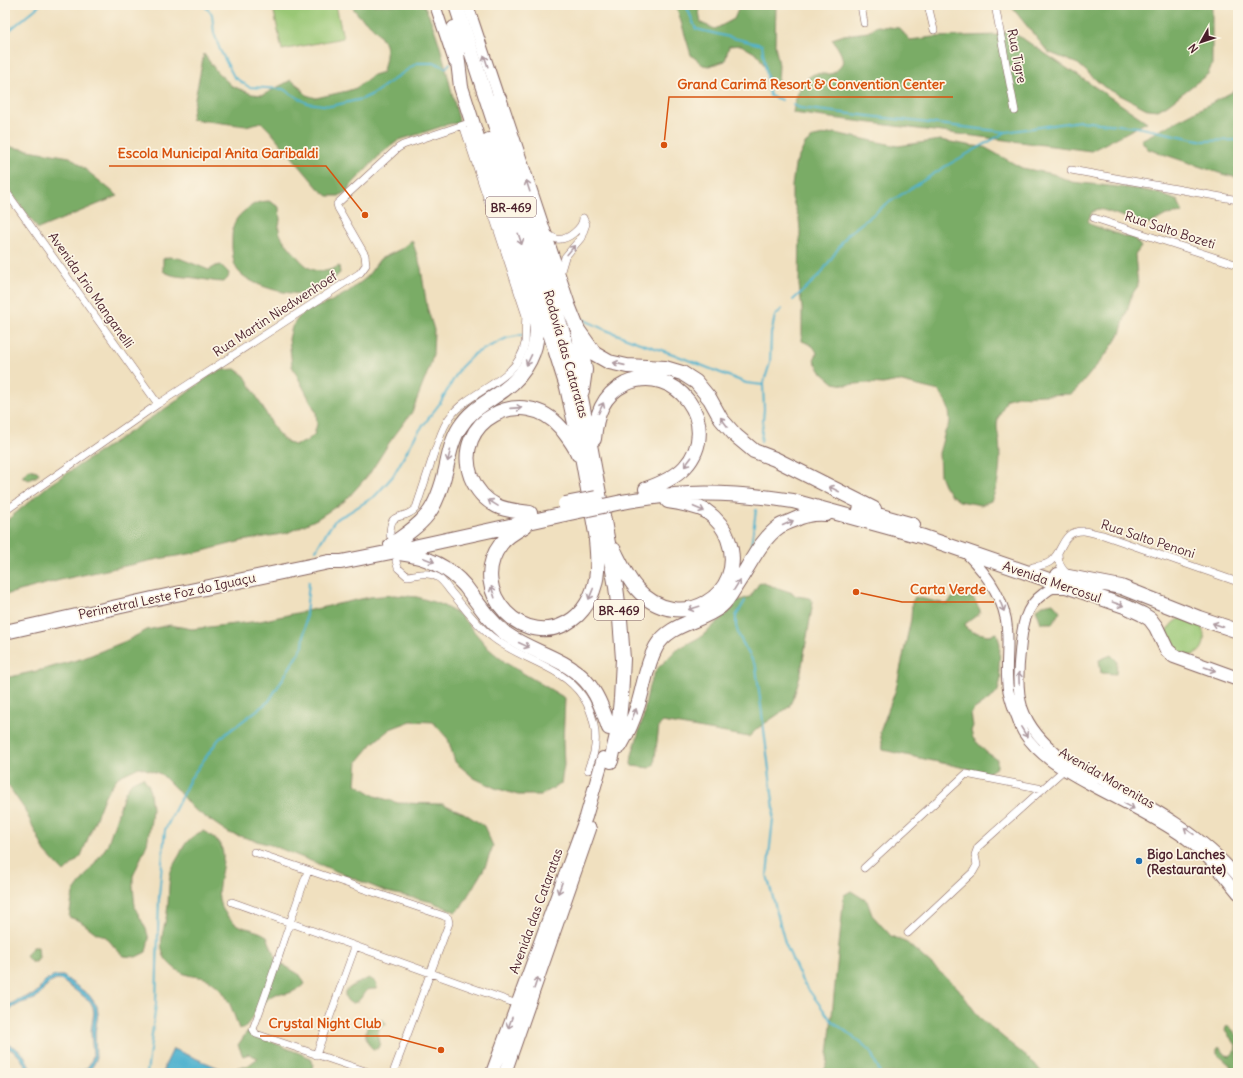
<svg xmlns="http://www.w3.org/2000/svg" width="1243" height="1078" viewBox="0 0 1243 1078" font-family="Delius,sans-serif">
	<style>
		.green { fill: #99c775; stroke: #727350 }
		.forest { fill: #7aac66; stroke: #626648 }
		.water { fill: #51b3cf; stroke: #4e697d }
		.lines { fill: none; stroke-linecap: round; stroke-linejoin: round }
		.stream { stroke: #51b3cf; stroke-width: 2 }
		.street-casing { stroke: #84635f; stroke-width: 8 }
		.secondary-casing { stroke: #84635f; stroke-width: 12 }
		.primary-casing { stroke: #84635f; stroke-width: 14 }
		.highway-casing { stroke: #84635f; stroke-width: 16 }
		.street { stroke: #fff; stroke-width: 7 }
		.secondary { stroke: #fff; stroke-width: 10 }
		.primary { stroke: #fff; stroke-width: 12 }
		.highway { stroke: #fff; stroke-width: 14 }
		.highway-bridge-casing { stroke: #84635f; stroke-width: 16; stroke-linecap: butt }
		.highway-bridge { stroke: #fff; stroke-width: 14 }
		.oneway { stroke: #ae9aa0 }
		.poi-dot { fill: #1f6fb2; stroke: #fcf5e5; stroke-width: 1.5 }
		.labels { text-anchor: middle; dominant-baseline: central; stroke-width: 3.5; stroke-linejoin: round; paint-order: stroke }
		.shield { fill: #fcf5e5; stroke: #7f5f63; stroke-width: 1 }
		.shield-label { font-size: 12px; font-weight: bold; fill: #4a1f2b }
		.street-label { font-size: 13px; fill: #4a1f2b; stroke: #fcf5e5 }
		.poi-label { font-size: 13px; font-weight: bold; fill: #4a1f2b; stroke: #fcf5e5; text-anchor: start }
		.leader { fill: none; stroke: #d8530f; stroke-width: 1.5 }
		.callout-dot { fill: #d8530f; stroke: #fcf5e5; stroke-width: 1.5 }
		.callout-label { font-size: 14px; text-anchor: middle; font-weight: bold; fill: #d8530f; stroke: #fcf5e5; stroke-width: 3.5; stroke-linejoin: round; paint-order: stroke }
	</style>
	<rect width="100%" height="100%" fill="#fcf5e5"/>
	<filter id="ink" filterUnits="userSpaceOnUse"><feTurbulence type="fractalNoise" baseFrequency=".025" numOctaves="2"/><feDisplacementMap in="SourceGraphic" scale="8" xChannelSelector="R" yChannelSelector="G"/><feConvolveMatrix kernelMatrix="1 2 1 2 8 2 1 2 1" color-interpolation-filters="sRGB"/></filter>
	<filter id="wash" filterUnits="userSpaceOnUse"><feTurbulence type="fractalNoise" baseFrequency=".012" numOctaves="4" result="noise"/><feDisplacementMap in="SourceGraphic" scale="16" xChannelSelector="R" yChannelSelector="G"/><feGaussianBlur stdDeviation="0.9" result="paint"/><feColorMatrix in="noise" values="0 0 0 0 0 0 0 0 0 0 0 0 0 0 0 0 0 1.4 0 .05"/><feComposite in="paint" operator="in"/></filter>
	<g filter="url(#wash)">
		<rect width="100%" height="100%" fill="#f0e0bf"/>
		<path class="green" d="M284,5H336L343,38L282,50L273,7Z
			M1182,618L1200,625C1207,635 1206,652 1192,655C1188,656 1183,655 1179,655L1166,638C1167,628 1172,621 1182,618Z"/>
		<path class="forest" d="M352,5H424C442,41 448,81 459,120V123L449,124L419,134L399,140L382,153L353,183L347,191L339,196H328L319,189L270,131L261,122L246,126L191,119L204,54L217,72L232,86L252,94L263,95L291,80L299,86L306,95L316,98L347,91L356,88L373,75L383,72C384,65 387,56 386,50C385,38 373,27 364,20C359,16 354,11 352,5Z
			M676,5H698L701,23L715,29L734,19L740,5H776L775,45L779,65L778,83L768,78L765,67L758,55L741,45L729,46L725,61L709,66L703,65L691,55Z
			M1010,5H1177L1179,7L1184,5H1212V64L1208,74L1167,105L1158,110L1147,109L1104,87L1078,64L1048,52Z
			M877,26L899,28L910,40L933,37L999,35L1008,31L1022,38L1147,122L1091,151L793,113C794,101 800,82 812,75C817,72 824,75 830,74C833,74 836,71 838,69C849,61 837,47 832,39L844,35L868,32Z
			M1238,89V178L1222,174L1148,149L1141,140Z
			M834,133L898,146L940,140L973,146L984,147L1022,168L1053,174L1072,182L1137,189L1158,193L1178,201L1183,213L1166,215L1152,223L1146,224L1103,210L1097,209L1092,212L1088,221L1092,225L1123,236L1134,238L1141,247L1135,255L1138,286L1132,294L1120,334L1107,353L1079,387L1071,394L1018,396L1007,399C1004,406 1000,412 998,419C996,427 998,433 999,440C1001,460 1000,484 991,501L981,505L959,501L950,494L944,485L940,475L939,453L945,432L950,422L949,410L945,400L939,391L898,381L883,384L867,383L845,385L834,383L821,372L814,360L817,353C814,345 809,344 802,341V308L799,285L800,230L799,219L792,198V186L795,165L805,144L814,137Z
			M5,146L70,157L118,196L38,229L5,184Z
			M269,201L279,207C279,212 280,216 280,220C280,223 278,226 279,229C279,236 286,243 290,248C305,266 314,279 339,266L340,273C332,280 326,288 316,291C296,299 253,287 239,272C233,265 233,256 232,248C232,230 231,220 247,209C256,202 258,202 269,201Z
			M412,240L421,268L427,307L434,330L433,355L430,366L412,412L389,443L370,473L346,500L317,519L287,533L242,541L195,553L158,559L64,579L5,595V522L49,485L175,402L212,374L223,370L235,369L245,376L276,431L284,440L294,445L305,442L314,435L317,424L316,412L292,366L289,339L292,327L298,318L306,311L328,303L348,292L366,278L380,259L401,249Z
			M168,257L179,258L209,270L216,266L221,265L229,273L228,278L224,282C213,282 205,279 195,278C183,276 174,278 163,271V259Z
			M29,469L37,471L39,473L36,477H32L31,479L28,480L26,478L24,479L22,477Z
			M760,582L793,593L796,596L810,598L813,602L801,672L794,696L789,707L758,728L749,737L663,722L659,726L654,765L650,768L632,766L631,764L632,755L643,718L649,686L656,670L676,650L702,636L733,608L737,601L750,597Z
			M394,595L417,597L440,604L460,615L489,649L506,663L565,698L563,742L564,765L561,784L541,795H518L495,788L474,778L455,762L448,739L433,722L411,721L390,729L373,743L358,761L356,784L375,796L398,803L443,804L464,813L484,826L493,846L485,867L461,907L456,912L432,902L387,892L274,846L229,833L192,808L177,790L161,774L139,767L118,777L105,795L81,856L64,872L45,852L25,810L5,781V678L41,670L84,658L126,641L147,630L170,625L192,629L260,621L370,597Z
			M964,595L974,599L980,610V613L965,624L967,629L973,632L988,635L997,633L1000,644L999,670L1001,678L998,691L994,696L973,710L971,714L973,726L971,731L973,738L986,752L997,759V767L988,773L883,750L880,732L896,689L911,619L912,602L915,597L947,604L952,598Z
			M1053,603L1060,611L1053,623H1041L1036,609L1043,605Z
			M1111,655L1117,661L1116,674L1101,673L1099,660Z
			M143,777L149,786L152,808L151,820L147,844L133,876V886L135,908L146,929L149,939L146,952L136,957L124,956L116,949L106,937L96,933L80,921L69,917L73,893L107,846L125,792L132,782Z
			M203,831C232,845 222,861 219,886C216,901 224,915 236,924C241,928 250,928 256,931C260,932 263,934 267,936L275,957L282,964L300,975L305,984C299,988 293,993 285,994C282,994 279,993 276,994C265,997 252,1017 246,1027L239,1029C233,1012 228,992 212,982C206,977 199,977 192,976C181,974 171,967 165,958C157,944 165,927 167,913C169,901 168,888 170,876C171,868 176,861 180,854C185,842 191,836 203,831Z
			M851,891L867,901L872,915L891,936L907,943L958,988L979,1017L1035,1064L1042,1073H822L827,1065L844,895Z
			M33,947H38L39,958L36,962H31L26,956L29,951Z
			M369,978L374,981L377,984L376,989C372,989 369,989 366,991C363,994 361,999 358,1001C349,1007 344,998 345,991L354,985Z
			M378,1020H383L387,1024L378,1028V1033L380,1043L378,1048L373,1049C365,1042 364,1034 368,1024Z
			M1229,1026L1238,1036V1073H1231L1232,1070L1230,1065L1217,1054V1049L1219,1047L1226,1055L1231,1056L1235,1052L1236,1045L1225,1031L1226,1027Z
			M247,1032L311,1058L313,1064L311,1073H235L234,1072L238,1067H246L258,1058L249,1054L243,1056L238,1045Z"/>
		<path class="water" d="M55,976H63L89,995L97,1006L98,1014L95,1032L96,1060L92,1067L86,1073H62L81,1071L87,1068L91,1062L93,1055L91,1031L94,1013L93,1007L90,1001L61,980H56L48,984L41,993L35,999L21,1003L5,1012V1007L20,999L33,995L38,991L45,981Z
			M5,1043L16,1048L24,1055L33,1073H28C23,1060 19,1052 5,1047Z
			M173,1049L231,1073H164V1068Z"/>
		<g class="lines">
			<path class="stream" d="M204,5L212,14L214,33L220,50L234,77L249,87L283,89L307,103L331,106L362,99L373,94L417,63H436L446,68L450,63
				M686,5L696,29L762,45L770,96L782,100
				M5,34L40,5
				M793,105L800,108L1006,132
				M793,300L820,275L848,234L885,205L946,166L1006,132L1080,121L1137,127L1204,141L1238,140
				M580,318L606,330L637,342L673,354L746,383L763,385
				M761,442L764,409L763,385L770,363L771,334L775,316L782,309
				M751,547L756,510
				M316,550L326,533L336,519L348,513L375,496L393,476L416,435L440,403L460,368L474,354L507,338L522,335
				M745,601L736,616V626L739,636L756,667L774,809L767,875L785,943L802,981L831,1020L870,1050L880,1073
				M147,1073L156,1004L159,896L165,830L190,779L219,739L269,701L303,646L309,582"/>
		</g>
	</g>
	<g filter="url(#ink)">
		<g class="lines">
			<g class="street-casing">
				<path id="street" d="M861,5L864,23
					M928,5L934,30
					M995,5L1015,111
					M1071,170L1238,200
					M5,190L158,404
					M1094,218L1238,265
					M546,232C549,235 553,238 557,239C567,241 583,228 583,218
					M560,274L565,257L581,238L586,224L583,218
					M5,511L158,404L360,273L366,265L365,255L338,208L337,204L339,202L398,148L403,145L472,122
					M390,535C390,508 402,523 416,508C422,490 428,472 434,453C439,441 442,427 450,417C470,389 518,382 525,343C526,334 525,325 526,316L463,125
					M1058,553C1058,563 1061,568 1068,575
					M396,561L398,568L407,576C417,575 427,571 437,577C443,580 447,587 451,592C464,607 476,625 492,637C520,660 562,665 583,697C593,712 598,734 594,752C593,758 589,764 588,770
					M1033,567C1038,566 1047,565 1051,561C1064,551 1061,530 1084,531C1090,532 1097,534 1103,535L1238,582
					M254,852L444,916L448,918L449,923L393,1073
					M864,868L966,774L1043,789
					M308,871C289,923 273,977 253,1029L256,1034L371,1073
					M232,902L517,1004
					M908,933L973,872L977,865L975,855L978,847L1067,767
					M316,1055L355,947"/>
			</g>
			<g class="secondary-casing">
				<path id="secondary" d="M435,5L454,62
					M468,5L499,98
					M966,553C986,573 1005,599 1007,628C1009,648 1005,668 1008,689C1010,698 1013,708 1017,717C1019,722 1020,727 1023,732C1040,759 1069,773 1096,788C1126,804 1158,819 1186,839C1206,854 1222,874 1238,894
					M1065,588C1061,588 1057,588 1053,588C1049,589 1046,592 1043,594C1023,608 1022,631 1020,652C1018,670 1017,690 1022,707C1029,728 1043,742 1059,756C1120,792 1192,821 1238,877"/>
			</g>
			<g class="primary-casing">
				<path id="primary" d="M492,1073L586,817L603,758
					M505,1073L590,829"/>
			</g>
			<g class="highway-casing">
				<path id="highway" d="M456,5L561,327L578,383L587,428L616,587L620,619L623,659L621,699L618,730L611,761
					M499,98L568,305L578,330L595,354L609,362L627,366L665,368L682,373L696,382L710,399L721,419L736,436L754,451L775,459L874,509
					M489,140L567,387L581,451L599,550
					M579,335L585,370L582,391
					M594,439C596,416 602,395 625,384C676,361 723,425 685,467C675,478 660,484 646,489
					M622,502C639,499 656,496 674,495C713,491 754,495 793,501L924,537L1127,607L1142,614L1150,619L1156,627L1167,650L1174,656L1238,679
					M860,510L913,525
					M530,513C519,511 507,511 497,506C485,500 476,489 471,477C451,421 523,383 561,428C567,436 574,444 578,454
					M525,526C516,531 507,536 501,544C465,591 526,654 573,619C588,608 596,588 597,571C598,561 597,550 596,540
					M391,545C426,521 436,512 446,469C449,455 452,439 460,427C471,409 488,402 504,390C526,374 540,349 536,322L461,87L454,28
					M614,550C621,564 627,578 637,589C679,636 749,595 728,539C724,527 716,518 706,511C694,505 681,503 668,501
					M399,553C425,556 448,566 465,586C478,603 489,621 506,634C531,652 563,657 585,680C598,694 603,711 609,728
					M1058,575L1121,587L1199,618L1238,631
					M5,632L157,598L329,562H341L391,552L565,514
					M620,746C627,734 634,718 638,705C644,686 646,665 656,647C670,622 701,623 721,606C728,600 732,592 737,584C750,565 760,540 780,526C784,524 789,522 794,520C804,515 815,513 826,514"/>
			</g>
			<use href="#street" class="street"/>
			<use href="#secondary" class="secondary"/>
			<use href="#primary" class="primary"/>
			<use href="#highway" class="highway"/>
			<g class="highway-bridge-casing">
				<path id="highway-bridge" d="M565,504L596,498
					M565,514L622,502"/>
			</g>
			<use href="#highway-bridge" class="highway-bridge"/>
		</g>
		<defs><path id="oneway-shaft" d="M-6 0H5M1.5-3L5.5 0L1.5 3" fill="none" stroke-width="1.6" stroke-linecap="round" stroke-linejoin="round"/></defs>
		<g class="oneway">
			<use href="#oneway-shaft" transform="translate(486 61) rotate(-108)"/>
			<use href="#oneway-shaft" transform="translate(528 186) rotate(-108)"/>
			<use href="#oneway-shaft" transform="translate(520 239) rotate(72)"/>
			<use href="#oneway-shaft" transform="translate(571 250) rotate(-50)"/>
			<use href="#oneway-shaft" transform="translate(529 360) rotate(116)"/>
			<use href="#oneway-shaft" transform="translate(619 364) rotate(-167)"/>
			<use href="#oneway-shaft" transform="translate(516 408) rotate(-4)"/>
			<use href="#oneway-shaft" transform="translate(601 408) rotate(-64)"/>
			<use href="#oneway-shaft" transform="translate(724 422) rotate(-127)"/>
			<use href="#oneway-shaft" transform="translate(449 456) rotate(104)"/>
			<use href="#oneway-shaft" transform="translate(688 462) rotate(127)"/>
			<use href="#oneway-shaft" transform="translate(834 489) rotate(-153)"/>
			<use href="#oneway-shaft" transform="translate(493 503) rotate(-148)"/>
			<use href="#oneway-shaft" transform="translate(699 509) rotate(23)"/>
			<use href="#oneway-shaft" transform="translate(788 523) rotate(-24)"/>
			<use href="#oneway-shaft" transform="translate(429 560) rotate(21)"/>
			<use href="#oneway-shaft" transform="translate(737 585) rotate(-58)"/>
			<use href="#oneway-shaft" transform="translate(493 592) rotate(-108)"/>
			<use href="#oneway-shaft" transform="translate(591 594) rotate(112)"/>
			<use href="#oneway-shaft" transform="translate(1118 604) rotate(19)"/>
			<use href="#oneway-shaft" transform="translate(1002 606) rotate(69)"/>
			<use href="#oneway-shaft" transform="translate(694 608) rotate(163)"/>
			<use href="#oneway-shaft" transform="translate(1218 625) rotate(-161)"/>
			<use href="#oneway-shaft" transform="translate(524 645) rotate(25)"/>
			<use href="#oneway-shaft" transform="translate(1210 669) rotate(19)"/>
			<use href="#oneway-shaft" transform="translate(1019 678) rotate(-92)"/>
			<use href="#oneway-shaft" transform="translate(634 714) rotate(-67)"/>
			<use href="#oneway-shaft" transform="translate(1024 732) rotate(58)"/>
			<use href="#oneway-shaft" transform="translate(1129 806) rotate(29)"/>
			<use href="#oneway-shaft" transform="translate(1189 831) rotate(-145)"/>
			<use href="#oneway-shaft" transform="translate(560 888) rotate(110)"/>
			<use href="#oneway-shaft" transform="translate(536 983) rotate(-71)"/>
			<use href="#oneway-shaft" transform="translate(510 1023) rotate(110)"/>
		</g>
	</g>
	<circle class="poi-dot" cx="1139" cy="861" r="4"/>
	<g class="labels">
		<g class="shield">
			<rect x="486" y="197" width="50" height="20" rx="3"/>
			<rect x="594" y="600" width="50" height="20" rx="3"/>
		</g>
		<g class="shield-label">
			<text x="511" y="207">BR-469</text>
			<text x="619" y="610">BR-469</text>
		</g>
		<g class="street-label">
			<text transform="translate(1017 56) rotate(79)">Rua Tigre</text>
			<text transform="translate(1170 230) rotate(18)">Rua Salto Bozeti</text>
			<text transform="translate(91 290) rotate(55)">Avenida Irio Manganelli</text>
			<text transform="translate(275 314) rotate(-33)">Rua Martin Niedwenhoef</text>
			<text transform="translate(566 354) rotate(74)">Rodovía das Cataratas</text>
			<text transform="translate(1148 539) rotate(18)">Rua Salto Penoni</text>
			<text transform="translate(1052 582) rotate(19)">Avenida Mercosul</text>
			<text transform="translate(167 596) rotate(-12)">Perimetral Leste Foz do Iguaçu</text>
			<text transform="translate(1107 778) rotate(30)">Avenida Morenitas</text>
			<text transform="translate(536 911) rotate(-70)">Avenida das Cataratas</text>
		</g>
		<g class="poi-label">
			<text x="1147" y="854">Bigo Lanches<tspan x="1147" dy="15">(Restaurante)</tspan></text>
		</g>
	</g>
	<path class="leader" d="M664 145L669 97H953M365 215L326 166H109M856 592L902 602H994M441 1050L389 1036H260"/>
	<g class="callout-dot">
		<circle cx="664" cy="145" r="4"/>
		<circle cx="365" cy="215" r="4"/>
		<circle cx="856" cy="592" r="4"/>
		<circle cx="441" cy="1050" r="4"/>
	</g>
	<g class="callout-label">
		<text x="811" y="89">Grand Carimã Resort &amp; Convention Center</text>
		<text x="218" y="158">Escola Municipal Anita Garibaldi</text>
		<text x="948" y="594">Carta Verde</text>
		<text x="325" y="1028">Crystal Night Club</text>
	</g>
	<rect width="1243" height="1078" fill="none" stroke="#fcf5e5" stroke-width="20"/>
	<g transform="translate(1201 42) rotate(231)" stroke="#fcf5e5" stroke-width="3" paint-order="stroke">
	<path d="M0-3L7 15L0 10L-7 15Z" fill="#4a1f2b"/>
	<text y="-6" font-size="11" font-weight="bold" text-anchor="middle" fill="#4a1f2b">N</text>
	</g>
</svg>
